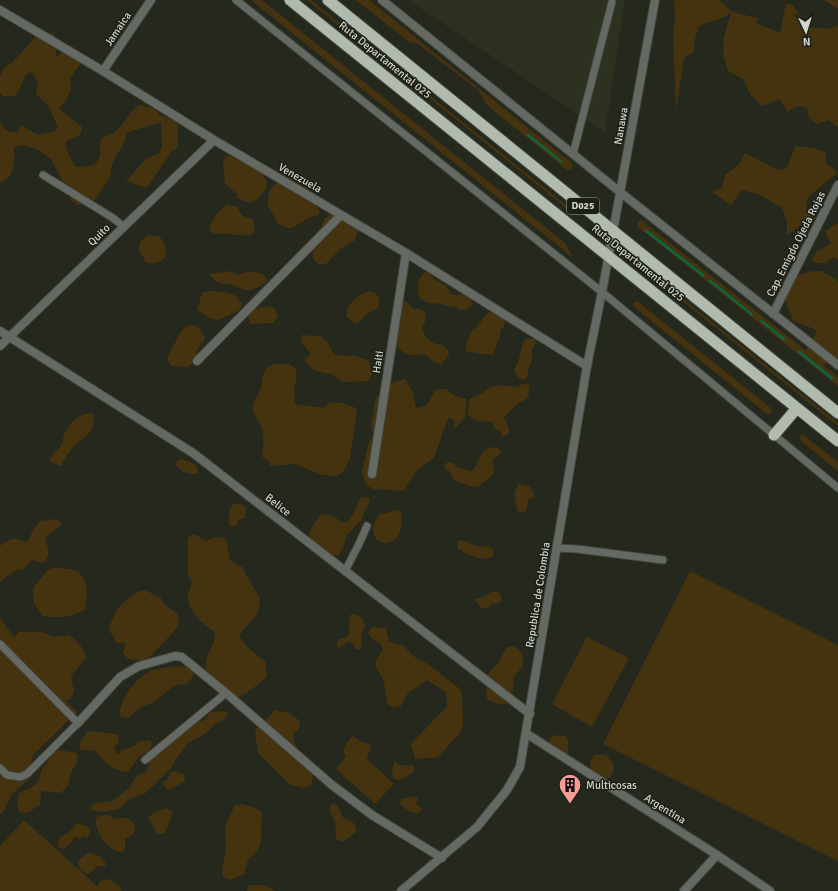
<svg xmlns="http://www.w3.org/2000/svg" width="838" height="891" viewBox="0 0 838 891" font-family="Signika,sans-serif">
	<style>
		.built { fill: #2d3220 }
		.green { fill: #453310 }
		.water { fill: #0d653e }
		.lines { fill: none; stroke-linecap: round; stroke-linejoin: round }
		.service-casing { stroke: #414438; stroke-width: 9 }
		.minor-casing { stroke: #414438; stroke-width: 10 }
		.tertiary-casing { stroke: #414438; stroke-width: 10 }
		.trunk-casing { stroke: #414438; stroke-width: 13 }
		.service { stroke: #656964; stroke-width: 7 }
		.minor { stroke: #656964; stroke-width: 8 }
		.tertiary { stroke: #656964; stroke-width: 8 }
		.trunk { stroke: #b0baae; stroke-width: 11 }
		.labels { text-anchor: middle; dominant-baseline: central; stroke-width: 3; stroke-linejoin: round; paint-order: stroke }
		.shield { fill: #1c1f13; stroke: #9b9e94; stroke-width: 1 }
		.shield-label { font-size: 10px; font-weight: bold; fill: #d1d4cc }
		.street-label { font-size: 11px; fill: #d1d4cc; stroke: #1c1f13 }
		.poi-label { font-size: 11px; fill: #d1d4cc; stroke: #1c1f13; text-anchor: start }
	</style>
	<rect width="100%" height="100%" fill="#25281c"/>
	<path class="built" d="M408,0H625L605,132Z"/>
	<path class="green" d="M251,0H262L565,243L572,257Z
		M307,0H311L572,210L573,211L571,212Z
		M356,0H369L573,164V167L569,170H567L488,106L478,90L418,44L409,42Z
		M674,0H719L732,12L758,18L756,23L780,33L786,3L794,6L806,27L827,29L838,26V128L829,120L817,124L809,118L807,108L798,106L788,112L780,99L762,106L750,94L743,79L728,71L723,53L724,38L731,12L726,16L699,26L694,42V52L684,58L676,110L673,33L675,21Z
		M824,0H838V9Z
		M46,32L53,33C59,43 57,48 55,59L67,47H74L82,55L81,63L70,78L71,89L67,99L59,109L82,127L80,135L66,141V148L75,167C85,167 99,167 100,154C100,151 99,145 100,142C103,134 112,135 117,130C126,122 129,111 140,105L155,109L159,115L173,120L178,125V147L172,151L147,188L126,181L146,159L159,153L162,147L161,122L126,133L125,141L112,164L110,178L92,203L77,205L71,200L69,193L51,159L39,150L24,145L14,147C15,161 15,178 0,183V123L7,131L18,133L20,127L23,126L38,135L55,131L58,128L49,107L36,94L38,83L33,73L29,72C19,80 24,87 15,96H3L0,93V77L4,68L13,62L39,33Z
		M795,146L813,148L826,152V163L838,173L826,182L808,197L806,212L817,218L803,223L787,236V221L782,208L760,195L742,190L731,205L712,192L722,188L725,175L739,164L745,153L778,170L787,168Z
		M227,155L260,170L267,182L266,189L257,200L250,203L236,198L237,194L225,184L223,161Z
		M278,183C290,185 319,201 320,214L317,216L310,217L292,228H288L277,223C276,217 272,214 269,208C266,200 269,186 278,183Z
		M228,204L238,207V210L243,216L253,219C255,223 254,226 254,231L253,234L247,236L242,234L243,235C238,236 234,234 230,234C221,233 212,237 209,227C214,217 218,210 228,204Z
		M329,215L336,216L342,220L356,227L358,230L356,237L354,241L340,249L326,264H319L313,259L312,240L320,232L324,220Z
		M641,220L805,350L813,340L817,330L793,321L783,294L788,284L801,274L812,271H821L837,280L838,283V357L830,362L823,365L838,377V386L637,226V222Z
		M838,223V260L833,257L826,263H816L811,260L818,250L831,244L825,231Z
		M149,235L160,237L165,245L166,256C159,263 156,265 146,262L139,250L140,242Z
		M636,261L838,423V426L635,263L634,262Z
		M232,271L238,275C248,271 254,271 263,274L268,280C263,286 252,291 245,290C242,289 239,287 236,286C222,282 220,288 209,274Z
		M425,272H428L435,280L445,285L452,294L456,295L460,294L471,298L472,305L466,310L458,309L456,306L454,308C449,307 446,305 441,304C428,302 417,304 418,286C419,279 420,277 425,272Z
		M209,291C223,292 235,290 242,304L238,311L218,320L210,318L197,310L202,293Z
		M367,291L373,292L379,297V306C375,310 372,311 368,313C358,320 362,329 347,317C346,303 356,297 367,291Z
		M405,301C408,303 410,306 413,308C415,309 416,308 419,309C429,312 426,321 422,328C424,336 432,345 440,344C445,347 449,349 449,355L441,364L434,362L425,354C407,358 404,353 391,341L398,303Z
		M637,301L771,408L772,412L770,414H767L634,307L633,304Z
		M268,306L275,309L278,317L273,323L250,324L247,311Z
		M490,312C495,312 505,316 505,322C505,326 502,328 500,331C500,332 500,336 500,337C499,339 493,354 492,355C489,355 468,352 466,351V345L472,330L478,326L486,314Z
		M189,325H192L199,328L205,337L204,341L199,346L194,362L188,367L172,366L167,360C167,358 181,330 183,329C185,327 187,327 189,325Z
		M301,335C324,337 324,333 334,355L356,356L369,361L372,375L368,381L344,382L331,374L315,371L304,361L311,354L302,343Z
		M527,338L534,339L536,343L532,349V360L529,367L527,377L524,380C518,379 517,376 514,370C518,366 522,347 524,340Z
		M274,364H289L295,368L297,375L294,389L295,404L323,408C325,407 326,405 328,404C336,400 351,405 357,409L350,459L343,472L337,476L322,475L295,464L270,466L269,461L262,457C264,445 265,432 258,420C255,416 252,413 253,407C253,399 260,394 261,387C264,375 261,370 274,364Z
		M405,379L413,393L416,408L426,406L436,389H446L455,396L466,399L465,418L454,429L455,421L448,418L434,458L416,471L403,491L373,489L366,485L362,471L369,442L374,436L371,425L376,398L391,383Z
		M526,383L529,386C529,402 528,397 516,405C512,409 508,413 504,417C505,424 512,427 508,435L503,436L499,430L495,429L492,422L478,421L468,415L469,400L474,396L481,394L490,387L500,385L516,387Z
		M91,413L94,415C94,433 87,435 75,445C69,451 65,459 61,466L50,462C50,453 58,451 62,444C63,441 63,437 64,434C69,423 78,414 91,413Z
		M802,434L838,462V471L800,440L799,437Z
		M495,447L501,451L500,454L492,461C498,477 488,477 478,487L469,486L452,479L453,476L445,468V464L448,462L452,463L457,467L472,471C482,462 476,449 495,447Z
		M181,459L195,464L198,471L197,474C188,474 179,472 175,463Z
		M519,484L529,486L534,492V496L528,500L526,511L518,513C516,503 511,493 519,484Z
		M367,497L370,500L368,506L365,509L362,519L346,536L343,548L339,555L331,556L325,550L310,544C306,533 315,522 321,514L331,515L344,523C353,520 356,506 360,498Z
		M236,503L243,505L246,507L245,518L238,520L237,526H230C228,519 228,506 236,503Z
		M393,510L400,511C402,515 402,519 401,524C400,556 357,544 380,514L387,513Z
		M57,519L60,521L61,525L45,538L49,552L45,562L41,563L33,560L29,562L25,569L14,571L0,582V546C5,542 11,538 17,539C22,540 22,542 27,542L35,527L40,521Z
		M194,534L206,541C213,537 218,536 226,539L230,560L242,567L260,599L258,613L239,635L247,647L265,661L267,676C262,682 242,698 234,698C220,698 211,691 208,677C208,673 205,666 206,662C207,651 215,647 215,633C204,624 187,612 188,596C189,591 191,586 192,581L188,575V538Z
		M462,540C467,542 472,545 478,546C484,547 488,545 493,549V556C483,563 467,554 458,549L457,545L458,541Z
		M53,568C60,568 70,568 76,571C90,578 87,596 85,609C73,618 58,618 43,616L34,604L33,588L47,571Z
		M690,571L838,645V861L603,744Z
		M140,591H147L161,598L165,605L177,613L179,621L177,628L150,657L142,660L128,659L123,653L125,643H117L109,630C114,610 122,601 140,591Z
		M493,591L498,592L501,595V601C498,604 496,603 492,604C490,605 489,608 487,608C481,610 477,603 475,599L482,598Z
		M354,614C362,617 364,619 365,627L361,634L362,646L360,649H356L352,643L349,641L340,648L337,646V642L340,639L347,637L349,634L350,615Z
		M0,618L14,637L19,632H41L55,637L69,635C78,642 84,647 86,658L71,676L74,691L71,698L66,701L77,712L33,755L29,779L12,794L2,814L0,813Z
		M372,627L386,628L389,642L403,645L413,656L426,663L460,689L462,697L463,727L459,734L438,757L415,759L411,744L447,706L446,692L427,680L408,693L401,706L393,708L387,703L384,681L376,667V661L383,649L380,643L373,640L368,633Z
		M587,637L629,658L592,727L552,704Z
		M513,646C523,651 524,656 522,667C520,670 516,673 514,677C511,687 517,704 502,704C496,704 491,702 487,699L486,676L499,662L506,648Z
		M175,666L192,667L194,675L187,684L175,685L154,702L140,708L128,718L120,716C119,700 134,681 147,673C154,668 167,668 175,666Z
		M275,710L289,713L300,721L299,729L293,734L294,741L303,762L310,765L313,779L310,786L303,788L289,784L258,753L255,731L259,724L265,721Z
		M217,711L228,712L227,716L222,721L215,724L205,734L188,743L174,762V764L172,767L150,789L144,794L129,799L118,810L98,812L91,809L92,806L94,803L113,801L130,787L135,778L147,770L152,752L158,748L162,741L192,721H203L210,713Z
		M94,731C102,733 111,732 118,735C120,740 117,744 114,748L117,755L122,750L133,747L138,742L150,740L152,743C148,757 146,750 139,757C135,761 132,767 128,772C112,770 105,763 95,751L83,750L80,749V742L87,732Z
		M558,735L566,736L568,742V753L562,755L550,746L549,738Z
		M353,736L362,742L370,744L371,748L366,758L394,784L375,804L336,769L346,757L343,751L350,738Z
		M59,750L77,753C79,764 74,764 71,774C68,783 70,787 60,793L40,791L41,798L40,805C31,809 30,815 19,811C13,783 28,796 38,781C40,778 40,773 42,769C46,764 49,760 52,753Z
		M594,755H606L613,763L614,771L610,778L599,777L591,774L590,763Z
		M394,762L401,765H413L414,769V772L400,780L393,779L392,772Z
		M174,771L184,774L185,781C179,784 175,788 168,790L163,784L164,781L168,779L171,772Z
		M411,796L418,798L416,805L422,809L419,813C413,814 405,809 400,804V801L403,798H406Z
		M332,803C338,804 341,811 342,817C350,820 356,821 356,832L343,842L336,839C335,834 336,827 335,822C333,815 326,812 332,803Z
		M242,804L256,808L262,813L261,842L258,850L248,860L244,874L230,880L223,877L222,870L226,847L225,826L235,805Z
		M166,808L173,812L165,833L157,834L150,820L147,819L153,813Z
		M104,815H108L114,819C124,817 129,817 135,825C135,834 134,835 125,838V849L122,852C110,853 91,829 97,817Z
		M24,820L98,887V884L102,880L108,879L120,887L121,891H0V846Z
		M76,823L87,826L90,829V832L88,838L84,836L79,838L74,837C71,844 68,846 62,849L58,847C56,836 66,836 72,829C74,828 75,825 76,823Z
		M87,853H90L100,856L102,859L105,862L106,866H98L89,874L85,873L79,868L78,861Z
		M249,885H264L275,891H247Z"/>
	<path class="water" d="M528,133L562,161L561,163L526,135Z
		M646,229L705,275L703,277L644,231Z
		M710,279L753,314L752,316L708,281Z
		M761,319L786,339L784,341L760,321Z
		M799,350L834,378L832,380L797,352Z"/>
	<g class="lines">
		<g class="service-casing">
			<path id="service" d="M236,0L602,292L838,488
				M573,154L612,2
				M43,175L113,218L124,227
				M557,548L577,549L663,560
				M345,571L359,544L367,526
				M0,644L78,723L27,774L20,777L7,775L0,768
				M145,760L226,693"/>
		</g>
		<g class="minor-casing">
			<path id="minor" d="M382,0L620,192L838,365
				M0,10L103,71L214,140L406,253L587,366
				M103,71L151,0
				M773,314L838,185
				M0,331L193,453L530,714
				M0,346L214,140
				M197,361L341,215
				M372,474L406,253
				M78,723L120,677L139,666L175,656L182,657L226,693L332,785L372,815L442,858
				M527,734L717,855L770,891
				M684,891L717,855"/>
		</g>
		<g class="tertiary-casing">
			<path id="tertiary" d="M401,891L477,827L507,790L520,767L587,366L602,292L655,0"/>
		</g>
		<g class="trunk-casing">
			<path id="trunk" d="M290,0L838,441
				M328,0L838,413
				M774,435L797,408"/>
		</g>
		<use href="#service" class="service"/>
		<use href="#minor" class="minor"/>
		<use href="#tertiary" class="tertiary"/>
		<use href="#trunk" class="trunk"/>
	</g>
	<defs>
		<g id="building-pin" transform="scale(1.15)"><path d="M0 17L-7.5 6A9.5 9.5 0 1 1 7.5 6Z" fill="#f59c94" stroke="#1c1f13"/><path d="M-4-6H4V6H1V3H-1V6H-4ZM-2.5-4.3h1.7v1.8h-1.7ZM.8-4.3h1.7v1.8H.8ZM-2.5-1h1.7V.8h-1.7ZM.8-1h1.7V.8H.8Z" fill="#111"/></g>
	</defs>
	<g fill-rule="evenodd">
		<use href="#building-pin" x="570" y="785"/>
	</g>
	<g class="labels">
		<rect class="shield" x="567" y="198" width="32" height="16" rx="3"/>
		<g class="shield-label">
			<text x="583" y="206">D025</text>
		</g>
		<g class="street-label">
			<text transform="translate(118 29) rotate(-56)">Jamaica</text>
			<text transform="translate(385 60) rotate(39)">Ruta Departamental 025</text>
			<text transform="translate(621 126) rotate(-80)">Nanawa</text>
			<text transform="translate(300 178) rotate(30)">Venezuela</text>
			<text transform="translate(99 235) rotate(-44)">Quito</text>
			<text transform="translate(796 244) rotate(-63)">Cap. Emigdo Ojeda Rojas</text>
			<text transform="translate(638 263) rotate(39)">Ruta Departamental 025</text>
			<text transform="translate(378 362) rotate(-81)">Haiti</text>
			<text transform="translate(278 505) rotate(38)">Belice</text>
			<text transform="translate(538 595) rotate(-81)">Republica de Colombia</text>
			<text transform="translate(665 809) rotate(32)">Argentina</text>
		</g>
		<g class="poi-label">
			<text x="586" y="785">Multicosas</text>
		</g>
	</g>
	<g transform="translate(806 32) rotate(176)" stroke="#1c1f13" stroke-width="3" paint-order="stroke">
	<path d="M0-3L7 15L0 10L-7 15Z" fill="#d1d4cc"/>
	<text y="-6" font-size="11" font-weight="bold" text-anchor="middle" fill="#d1d4cc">N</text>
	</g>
</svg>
